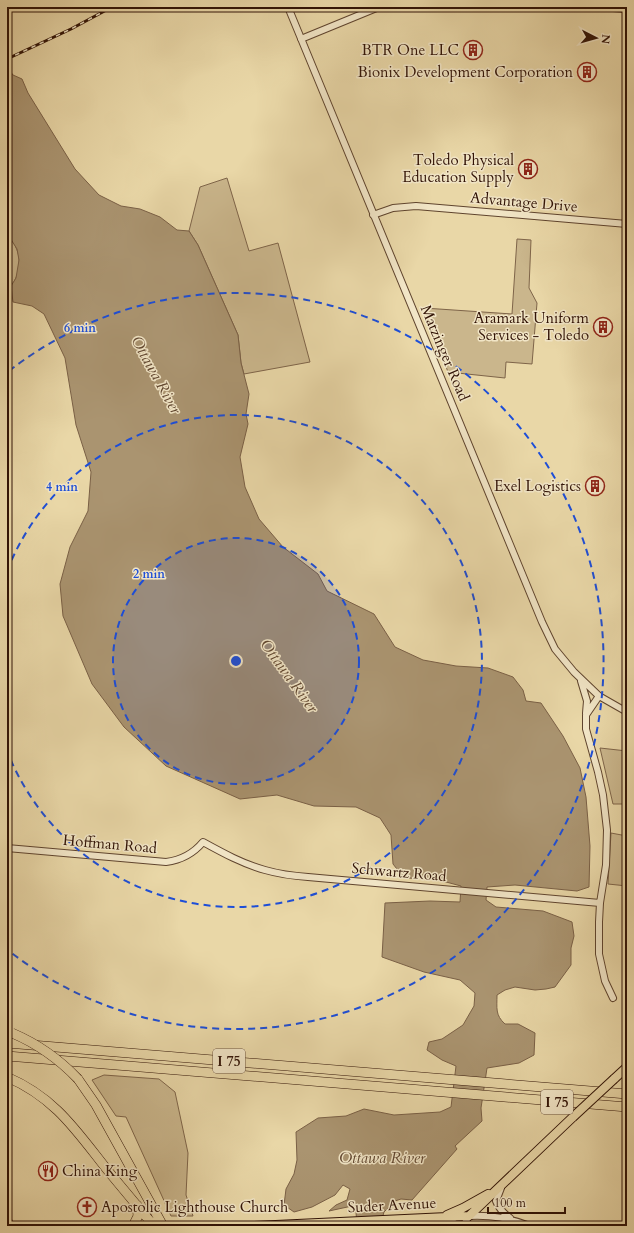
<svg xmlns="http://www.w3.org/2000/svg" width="634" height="1233" viewBox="0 0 634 1233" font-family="Cardo,serif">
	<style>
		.green { fill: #cab68c; stroke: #7e6449 }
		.water { fill: #aa9470; stroke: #7a6046 }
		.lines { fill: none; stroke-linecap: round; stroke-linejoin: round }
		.minor-casing { stroke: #5f442e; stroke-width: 8 }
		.major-casing { stroke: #311306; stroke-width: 10 }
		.highway-casing { stroke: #311306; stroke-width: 10 }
		.minor { stroke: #f1e5c6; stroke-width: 6 }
		.major { stroke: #e9d7a7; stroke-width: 8 }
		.highway { stroke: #e9d7a7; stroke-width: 9 }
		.rail-casing { stroke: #311306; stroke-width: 3 }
		.rail { stroke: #f1e5c6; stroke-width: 1.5; stroke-dasharray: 4.5; stroke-linecap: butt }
		.major-bridge-casing { stroke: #311306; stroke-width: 10; stroke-linecap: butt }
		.highway-bridge-casing { stroke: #311306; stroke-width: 10; stroke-linecap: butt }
		.major-bridge { stroke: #e9d7a7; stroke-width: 8 }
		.highway-bridge { stroke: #e9d7a7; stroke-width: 9 }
		.ring { fill: none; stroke: #1d4ed8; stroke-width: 2; stroke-dasharray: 7 5 }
		.labels { text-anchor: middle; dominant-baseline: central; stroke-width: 3; stroke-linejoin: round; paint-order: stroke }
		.shield { fill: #f1e5c6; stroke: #6b5240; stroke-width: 1 }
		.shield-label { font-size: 14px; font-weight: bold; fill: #311306 }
		.poi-label { font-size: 15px; fill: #311306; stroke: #f1e5c6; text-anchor: end }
		.street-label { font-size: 15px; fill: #311306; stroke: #f1e5c6 }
		.water-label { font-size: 16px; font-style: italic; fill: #614730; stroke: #f1e5c6 }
		.centre { fill: #1d4ed8; stroke: #f1e5c6; stroke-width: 2 }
		.ring-label { font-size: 12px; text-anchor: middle; font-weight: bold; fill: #1d4ed8; stroke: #f1e5c6; stroke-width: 3; stroke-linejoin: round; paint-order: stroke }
	</style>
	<rect width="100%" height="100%" fill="#e9d7a7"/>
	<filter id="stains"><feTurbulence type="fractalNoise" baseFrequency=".005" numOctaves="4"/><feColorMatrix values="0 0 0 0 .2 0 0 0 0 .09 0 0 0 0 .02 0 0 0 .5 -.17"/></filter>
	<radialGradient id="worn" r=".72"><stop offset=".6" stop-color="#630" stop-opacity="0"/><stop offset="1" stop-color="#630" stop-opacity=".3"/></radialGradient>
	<path class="green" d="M227,178L249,251L278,243L310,362L244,374L241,363L238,335L198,245L189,231L200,187Z
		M7,233C10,238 15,244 17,250C22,262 18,282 7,289Z
		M517,239L531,240L529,288L537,303L532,364L506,362L505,378L448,372L424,308L512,314Z
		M600,748L627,751V804H613Z
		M611,833L627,836V886L608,884Z
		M104,1075L159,1079L175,1092L188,1153L186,1195L193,1216H171L126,1117L116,1116L92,1080Z"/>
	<path class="water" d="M7,67L13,75L22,79L28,93L75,169L99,195L121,206L140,209L160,217L177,230L189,231L198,245L238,335L241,363L249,394L246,414L248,424L240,457L245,487L259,519L283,547L318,574L327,591L374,614L395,647L423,660L456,666L488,668L513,677L523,690L526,701L541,703L563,736L580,768L586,797L590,846L589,887L577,891L515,885L487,887L486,900L496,907L543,911L572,922L574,936L571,948V965L555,987L546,989L535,990L515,987L505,990L497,995C497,1008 495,1015 505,1024H518L535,1033L534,1055L519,1063L487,1068L481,1108L482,1121L455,1146L457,1149L412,1200L401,1199L395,1201L384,1212L380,1226H357L356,1212L352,1206L329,1211L336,1205L347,1200L350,1189L343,1185L335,1195L312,1207L294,1212L284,1205L286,1189L294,1174L297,1160L296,1132L318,1118L346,1116L364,1109L394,1115L440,1112L451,1107L456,1066L442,1060L427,1050L429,1042L442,1039L463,1025L474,1006L475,993L460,980L424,972L382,957L385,903L430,901L460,902L461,886L435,879L404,878L393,864L391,835L380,818L356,807L314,806L277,795L240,799L166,766L124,727L92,684L63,616L60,584L70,547L88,511L91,472L76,425L65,358L44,314L32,306L13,302L11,286L16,278L19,260L17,249L7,233Z"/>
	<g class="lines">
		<g class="minor-casing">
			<path id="minor" d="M288,7L542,622L555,649L574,672L599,696L627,712
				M599,7L627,9
				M301,39L379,7
				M373,215L393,208L416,206L627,224
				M581,681L587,701L586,713
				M599,696L586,715V729L598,772L603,795L607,830L606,865L600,903L599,922V954L605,981L613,998
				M7,848L166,862C182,860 193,854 203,842C223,853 243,864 265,870C279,874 293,876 308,877L600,903
				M501,1188L496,1201C499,1209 503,1213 510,1218
				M7,1218L11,1226
				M443,1218L453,1222L458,1226
				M463,1226L469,1216C493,1215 508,1218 530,1226"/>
		</g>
		<g class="major-casing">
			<path id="major" d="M614,1079L627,1067
				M447,1215L463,1208L488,1194
				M254,1226L469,1216L573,1117"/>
		</g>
		<g class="highway-casing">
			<path id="highway" d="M7,1043L627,1094
				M7,1056L627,1107
				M7,1077C56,1098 77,1132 109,1172C124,1190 139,1208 154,1226
				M78,1079L96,1105L163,1226
				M133,1226L138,1216L137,1205"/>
		</g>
		<use href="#minor" class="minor"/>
		<use href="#major" class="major"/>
		<use href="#highway" class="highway"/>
		<g class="rail-casing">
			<path id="rail" d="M7,59L71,29L112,7"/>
		</g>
		<use href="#rail" class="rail"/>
		<g class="major-bridge-casing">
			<path id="major-bridge" d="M573,1117L614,1079"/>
		</g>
		<g class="highway-bridge-casing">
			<path id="highway-bridge" d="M12,1033C38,1044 59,1059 78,1079"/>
		</g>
		<use href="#major-bridge" class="major-bridge"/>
		<use href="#highway-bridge" class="highway-bridge"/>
	</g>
	<circle cx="236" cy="661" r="123" fill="#1d4ed8" fill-opacity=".12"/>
	<g class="ring">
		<circle cx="236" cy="661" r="123"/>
		<path d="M7 571A246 246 0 1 1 7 751"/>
		<path d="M9 371A368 368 0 1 1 9 951"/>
	</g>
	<defs>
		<g id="building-ring" transform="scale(1)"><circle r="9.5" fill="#f1e5c6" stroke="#8f2418" stroke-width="1.5"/><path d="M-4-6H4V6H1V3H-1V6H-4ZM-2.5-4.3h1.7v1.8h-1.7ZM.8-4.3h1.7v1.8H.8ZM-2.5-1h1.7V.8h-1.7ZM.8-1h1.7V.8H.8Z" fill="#8f2418"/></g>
		<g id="restaurant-ring" transform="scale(1)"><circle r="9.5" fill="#f1e5c6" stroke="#8f2418" stroke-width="1.5"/><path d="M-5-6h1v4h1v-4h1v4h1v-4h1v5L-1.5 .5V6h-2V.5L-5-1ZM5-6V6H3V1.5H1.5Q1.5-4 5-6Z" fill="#8f2418"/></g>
		<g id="church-ring" transform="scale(1)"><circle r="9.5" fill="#f1e5c6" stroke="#8f2418" stroke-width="1.5"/><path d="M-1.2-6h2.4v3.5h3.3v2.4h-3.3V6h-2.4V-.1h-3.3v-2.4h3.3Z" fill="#8f2418"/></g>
	</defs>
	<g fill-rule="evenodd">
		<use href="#building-ring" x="473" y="50"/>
		<use href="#building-ring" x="587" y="72"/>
		<use href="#building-ring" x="528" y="169"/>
		<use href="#building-ring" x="603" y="327"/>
		<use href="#building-ring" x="595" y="486"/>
		<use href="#restaurant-ring" x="48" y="1171"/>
		<use href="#church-ring" x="87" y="1207"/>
	</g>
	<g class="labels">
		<g class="shield">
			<rect x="213" y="1049" width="32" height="24" rx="3"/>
			<rect x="541" y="1090" width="32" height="24" rx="3"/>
		</g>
		<g class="shield-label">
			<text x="229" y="1061">I 75</text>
			<text x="557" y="1102">I 75</text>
		</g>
		<g class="poi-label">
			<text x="459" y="50">BTR One LLC</text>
			<text x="573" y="72">Bionix Development Corporation</text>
			<text x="514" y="160">Toledo Physical<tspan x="514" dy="17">Education Supply</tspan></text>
			<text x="589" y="318">Aramark Uniform<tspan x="589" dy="17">Services - Toledo</tspan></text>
			<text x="581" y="486">Exel Logistics</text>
			<text x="62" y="1171" text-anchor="start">China King</text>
			<text x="101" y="1207" text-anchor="start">Apostolic Lighthouse Church</text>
		</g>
		<g class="street-label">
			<text transform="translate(524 202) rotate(5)">Advantage Drive</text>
			<text transform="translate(445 353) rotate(67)">Matzinger Road</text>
			<text transform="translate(110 844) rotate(5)">Hoffman Road</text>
			<text transform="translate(399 872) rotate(5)">Schwartz Road</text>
			<text transform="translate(392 1205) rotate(-3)">Suder Avenue</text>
		</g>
		<g class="water-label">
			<text transform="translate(156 375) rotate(61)">Ottawa River</text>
			<text transform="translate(289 676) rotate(54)">Ottawa River</text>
			<text x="382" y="1158">Ottawa River</text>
		</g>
	</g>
	<circle cx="236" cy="661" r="6" class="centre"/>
	<g class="ring-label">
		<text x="80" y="332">6 min</text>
		<text x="62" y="491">4 min</text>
		<text x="149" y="578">2 min</text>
	</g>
	<rect width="634" height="1233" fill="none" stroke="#e9d7a7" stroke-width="24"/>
	<rect x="8" y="8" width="618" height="1217" fill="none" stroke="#311306" stroke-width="2"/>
	<rect x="12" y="12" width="610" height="1209" fill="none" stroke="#311306"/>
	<g transform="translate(596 38) rotate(96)" stroke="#f1e5c6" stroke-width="3" paint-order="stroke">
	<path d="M0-3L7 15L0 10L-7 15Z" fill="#311306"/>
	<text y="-6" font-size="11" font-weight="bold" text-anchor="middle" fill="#311306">N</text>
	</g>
	<path d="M488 1207v6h77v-6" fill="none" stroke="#311306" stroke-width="2"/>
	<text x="494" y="1207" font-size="12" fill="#311306" stroke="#f1e5c6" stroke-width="3" paint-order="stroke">100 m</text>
	<rect width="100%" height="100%" filter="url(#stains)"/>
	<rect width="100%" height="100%" fill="url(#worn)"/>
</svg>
